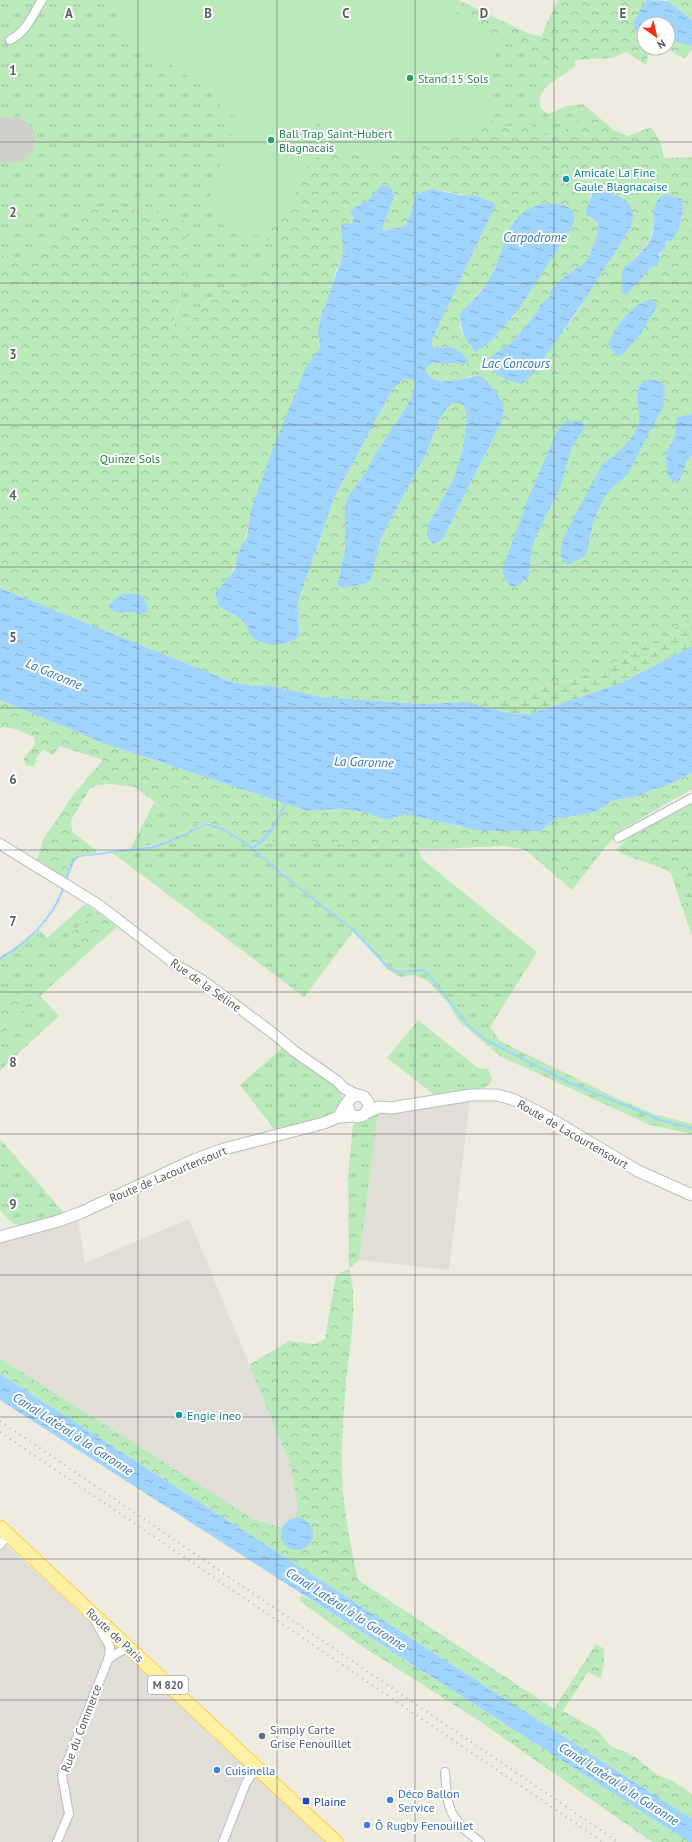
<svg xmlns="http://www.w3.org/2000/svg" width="692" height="1842" viewBox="0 0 692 1842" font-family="'PT Sans',sans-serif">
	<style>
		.industrial { fill: #e1ded8 }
		.grass { fill: url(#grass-tufts) }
		.forest { fill: url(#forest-crowns); fill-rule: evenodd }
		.wetland { fill: url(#wetland-marsh) }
		.pitch { fill: #bae9ba }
		.water { fill: url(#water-ripples) }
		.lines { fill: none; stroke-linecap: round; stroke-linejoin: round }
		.stream { stroke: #9fd4ff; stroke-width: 2 }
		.runway { stroke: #d0d0ca; stroke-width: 45 }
		.minor-casing { stroke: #b8bbc1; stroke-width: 10 }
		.tertiary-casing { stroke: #b8bbc1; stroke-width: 12 }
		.secondary-casing { stroke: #b9bdc4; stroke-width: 13 }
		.primary-casing { stroke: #ffce48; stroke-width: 15 }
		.minor { stroke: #fff; stroke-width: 8 }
		.tertiary { stroke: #fff; stroke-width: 10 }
		.secondary { stroke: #fff; stroke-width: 11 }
		.primary { stroke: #fff1a4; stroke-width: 13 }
		.rail { stroke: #b3b4b4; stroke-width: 2; stroke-dasharray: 1 5; stroke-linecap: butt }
		.grid { fill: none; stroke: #595d63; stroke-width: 1; stroke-opacity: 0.55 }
		.leisure-dot { fill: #2e9e5b; stroke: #fff; stroke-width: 1.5 }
		.culture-dot { fill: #0f9aa8; stroke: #fff; stroke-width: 1.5 }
		.service-dot { fill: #5c6f8a; stroke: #fff; stroke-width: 1.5 }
		.shop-dot { fill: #3f7fe0; stroke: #fff; stroke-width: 1.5 }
		.transit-dot { fill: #1a4fb4; stroke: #fff; stroke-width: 1.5 }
		.labels { text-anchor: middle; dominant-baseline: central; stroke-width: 4; stroke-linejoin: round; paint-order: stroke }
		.shield { fill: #fff; stroke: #8b8e92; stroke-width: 1 }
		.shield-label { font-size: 11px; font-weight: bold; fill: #595d63 }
		.leisure-label { font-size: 12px; fill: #27864d; stroke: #fff; text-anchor: start }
		.culture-label { font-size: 12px; fill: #0d838f; stroke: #fff; text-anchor: start }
		.park-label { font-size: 12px; fill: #2a8230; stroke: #fff }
		.street-label { font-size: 12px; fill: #595d63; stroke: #fff }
		.service-label { font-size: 12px; fill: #4e5e75; stroke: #fff; text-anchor: start }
		.shop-label { font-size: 12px; fill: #366cbe; stroke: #fff; text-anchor: start }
		.transit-label { font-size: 12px; fill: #164399; stroke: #fff; text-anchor: start }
		.water-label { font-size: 13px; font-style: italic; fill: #3274bc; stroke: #fff }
		.grid-label { font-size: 13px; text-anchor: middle; font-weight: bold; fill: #595d63; stroke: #fff; stroke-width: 4; stroke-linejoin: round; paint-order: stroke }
	</style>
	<defs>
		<pattern id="grass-tufts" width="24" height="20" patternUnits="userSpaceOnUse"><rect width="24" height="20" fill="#bae9ba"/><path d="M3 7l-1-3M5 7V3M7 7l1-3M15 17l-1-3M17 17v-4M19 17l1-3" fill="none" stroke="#9ac09b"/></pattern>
		<pattern id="forest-crowns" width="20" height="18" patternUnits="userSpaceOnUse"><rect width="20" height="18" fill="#bae9ba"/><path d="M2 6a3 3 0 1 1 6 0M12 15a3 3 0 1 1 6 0" fill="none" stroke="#9ac09b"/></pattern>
		<pattern id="wetland-marsh" width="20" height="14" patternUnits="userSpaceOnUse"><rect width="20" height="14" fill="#bae9ba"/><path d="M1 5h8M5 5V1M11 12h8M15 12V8" fill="none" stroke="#9ac09b"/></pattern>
		<pattern id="water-ripples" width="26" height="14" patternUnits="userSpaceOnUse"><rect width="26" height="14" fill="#9fd4ff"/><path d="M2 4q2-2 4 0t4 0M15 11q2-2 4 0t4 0" fill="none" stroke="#85afd2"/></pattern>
	</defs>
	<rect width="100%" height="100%" fill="#eeebe0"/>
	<path class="industrial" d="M470,1100L449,1270L359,1260L378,1113Z
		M78,1218L85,1263L189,1219L290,1464L298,1507L294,1521L279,1527L253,1519L0,1358V1242L47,1229Z
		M0,1539L328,1842H0Z"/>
	<path class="grass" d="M0,0H387L509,37L558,69L575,60V66C565,76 546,82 541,95C539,98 540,104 540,107L548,114L567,106L583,104L591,111L554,137L541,134L530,125L513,127L496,125L279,247L252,276L247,287L219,288L179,336L173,322L180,304L166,209L147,214L114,204L83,212L34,258L0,256Z
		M154,803L169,813L200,825L165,842L130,849Z
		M205,825L224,831L252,849L257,847L261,843L265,844L279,839L342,844L360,850L378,847L417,848L422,859L537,952L490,1027L500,1041L618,1099L654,1114L692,1124V1134L650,1125L500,1056L459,1021L449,1004L428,981L415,975L400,977L387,969L354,931L304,997L113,853L160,846Z
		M692,869V902L681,904L671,873Z
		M85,904L97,912L74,930L73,943L92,949L40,996L59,1016L0,1070V1033L7,1030L12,1021L25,1011L0,1003V960L39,930L47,938Z
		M418,1020L478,1068L488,1069L492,1079L490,1084L483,1088L435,1095L387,1058Z
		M283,1047L335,1085C340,1092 346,1099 340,1107C332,1118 288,1125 274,1129L240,1085Z
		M378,1113L359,1260L349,1269L348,1177L353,1125Z
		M0,1139L64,1213L23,1227L12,1223L0,1210Z"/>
	<path class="forest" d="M432,0H458L532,35L541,36L558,0H646L633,23L636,32L644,34V48H659L648,55L646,65L626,52L611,58L575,60L558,69L509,37L497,41Z
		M667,0H692V20L668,1Z
		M668,40L692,46V49L685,58L677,55L668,48Z
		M591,111L614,130L628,136L651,127L660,141L664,158L692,157V617L655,641L599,671L495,701L424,704L322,697L270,686L246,685L230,681L0,588V256L34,258L83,212L114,204L147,214L166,209L183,219C185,229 187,240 188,250C190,272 181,301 173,322L179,336L219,288L247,287L252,276L279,247L266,240L269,227L287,214L308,163L329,150L372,159L466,135L486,117C501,128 512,127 530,125L541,134L554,137ZM382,184L391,188L395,195L382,229L383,231C392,228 399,229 407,224L414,199L432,189C453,193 473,195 493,202L495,206L432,340V345L434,348L467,364L431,363L425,369C433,387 458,380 472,376L502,421L442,540L426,533L428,525L453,480L462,452L467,417L464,406L460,403H454L447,408L439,420L427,452L381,538L367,583L357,585L339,574L345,549V506L347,498L368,469L372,459L406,407L414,391L415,382L411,379H404L392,390L334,498L298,602V619L300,630L250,635C245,616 231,617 219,606L215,594C237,572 246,542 250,513L312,359L320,348L318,339L335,273L343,254L341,225L352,224L354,220L352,215L358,205L370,199ZM603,191L623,197L633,220L631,227L572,320L525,382L490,357L513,341L534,316L541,304L549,298L551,290L561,279L583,264L590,254L598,232L597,222L589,218L590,196L593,192ZM682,199C688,233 664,236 656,265C646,269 635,284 628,293L623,268C653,243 652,238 656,201ZM566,238L552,256L528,295L491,341L463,335L460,328V314L486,284L498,261Z
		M0,700L103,743L308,811L337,809L363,812L387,820L404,814L444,821L457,827L541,831L555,819L596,812L612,801L639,796L654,789L664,787L692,773V789L621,830L607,845L572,890L526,850L506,846L436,849L378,847L360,850L342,844L279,839L265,844L261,843L274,828L276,822L259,842L250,846L221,828L208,823L200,825L169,813L135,787L111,784L96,785L89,790L71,820L72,832L96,850V853C75,855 71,858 65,879L37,860L43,840L74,794L103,760L60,746L53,755L43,749L37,757L34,767L25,765L24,758L35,744L34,737L16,729L3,727L0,729Z
		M692,802V869L671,873C654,863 633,860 616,850L627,839Z
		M692,902V935L681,904Z
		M97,912L117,927L92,949L73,943L69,936L74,930Z
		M15,994L27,998L25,1011L12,1021L7,1030L0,1033V1003Z
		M349,1269C360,1302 347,1360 345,1396C343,1422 341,1449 342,1475C343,1511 351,1546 358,1580L554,1709L596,1644L604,1649V1663L601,1678L588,1672L563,1711L597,1730L611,1746L635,1757L657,1775L671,1780L692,1794V1819L0,1374V1358L253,1519L279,1527L294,1521L298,1507L290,1464L249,1365L289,1341L314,1344L325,1339L336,1275Z
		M301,1596L311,1600L689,1842H652L475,1718L357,1643L300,1601Z"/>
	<path class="wetland" d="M692,617V646L619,684L530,714L509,713L466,702L495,701L599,671L655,641Z"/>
	<path class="pitch" d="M119,0H445L451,3L458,15L497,41L486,117L466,135L372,159L329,150L318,116L308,163L287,215L269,227L264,238L223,225L207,204L237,118L224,110L205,87L122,33Z"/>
	<path class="water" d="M646,0L668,1L692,20V46L668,40V24H644V34L636,32L633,23Z
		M382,184L391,188L395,195L382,229L384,231C392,228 399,229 407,224L416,194L432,189L460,195L476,196L493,202L495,206L432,340V345L434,348C454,346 455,346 469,361L467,364L432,363L425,369C435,391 464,376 481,376L493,388L504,405L502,421L442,540L434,544C426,538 426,534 428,525L453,480L462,452L467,417L464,406L460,403H454L447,408L439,420L427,452L381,538L370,581L367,583L344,588L337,586L345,549V506L347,498L368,469L372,459L406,407L414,391L415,382L411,379H404L392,390L334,498L298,602L299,636C288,647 263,647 252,637C247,632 248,625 240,619C233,614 225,611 219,606L215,594L235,569L238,554L247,536L250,513L272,451L306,367L320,348L318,332L321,317L343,254L341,225L343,223L352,224L354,217L350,214V212L358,205L370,199Z
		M603,191C623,195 639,205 631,227C605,268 579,310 550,350C542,360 533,378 521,384C510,382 483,372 490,357L513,341L534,316L541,304L549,298L551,290L561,279L583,264L590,254L598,232L597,222L585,214L593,192Z
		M665,194L682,199C685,215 680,227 672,240L666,242L665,249L659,253L660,260L656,265L650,268C646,276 634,285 628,293L625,294L621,289L623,268C634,259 647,249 652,235C657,221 648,202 665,194Z
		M547,203L560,204L570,208L575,217L572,227L519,309L491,341L476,352C465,340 460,330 460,314C468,304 479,295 486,284C508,252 501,211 547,203Z
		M648,300L654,301L657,306L643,331L625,352L620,356L615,354L608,345C615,327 629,307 648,300Z
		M652,379L661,382L665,387L664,405L627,475L611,489L603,499L593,523L586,556L567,565L560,555L563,538L602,465C615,455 632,441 638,426C645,411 624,385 652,379Z
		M692,414V455L686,463L680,480L675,482L670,479L667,474L666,453L674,439L677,417Z
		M567,421H582L585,427L571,449L561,485L534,541L531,554L529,576L523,582L513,587C505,583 502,574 503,567L529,496L558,429Z
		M0,588L230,681L246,685L270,686L322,697L424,704L466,702L509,713L530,714L619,684L692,646V773L664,787L654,789L639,796L612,801L596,812L555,819L541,831H482L404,814L387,820L363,812L337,809L308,811L103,743L0,700Z
		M121,594H136L143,596L148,608L146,612L139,615C128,608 121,616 111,610L109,605Z
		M276,821C276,830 260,847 252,849L224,831L205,825L171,842L153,848L79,857L74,862L67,880L65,879L71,862L77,856L151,846L165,842L206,823L223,828L252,846L259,842Z
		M63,886L65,887C53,920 29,942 0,960V957C29,940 52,918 63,886Z
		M0,1374L692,1819V1842H689L0,1400Z
		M281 1534a16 16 0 1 1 32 0a16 16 0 1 1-32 0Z"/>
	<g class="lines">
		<path class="stream" d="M275,824L286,803
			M251,848L294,884L353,930L389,968L397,972L425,970L468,1025L486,1040L570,1083L663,1121L692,1128"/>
		<path class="runway" d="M0,140H13"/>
		<g class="minor-casing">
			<path id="minor" d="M10,40C27,32 32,15 42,0
				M618,838L692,798
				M0,1545L8,1535
				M93,1617L110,1647L108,1660C114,1653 121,1653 127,1647
				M445,1772C448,1811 448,1817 480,1842
				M57,1842L69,1814L62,1775L108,1660
				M223,1842L246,1783L256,1768"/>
		</g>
		<g class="tertiary-casing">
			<path id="tertiary" d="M0,844L99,905L179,967L202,980L274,1034L294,1051L337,1081L345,1089L358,1095"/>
		</g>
		<g class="secondary-casing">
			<path id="secondary" d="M366,1113L379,1107L391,1108L471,1095H497L512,1099L544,1115L638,1171L692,1195
				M338,1117C345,1108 350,1090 364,1097L368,1102L369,1107L364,1115L357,1117L350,1114L347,1105
				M0,1237L58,1221L80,1213L194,1160L224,1149L324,1123L338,1117L353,1116"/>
		</g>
		<g class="primary-casing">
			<path id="primary" d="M0,1527L336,1842"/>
		</g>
		<use href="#minor" class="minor"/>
		<use href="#tertiary" class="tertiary"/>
		<use href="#secondary" class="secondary"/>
		<use href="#primary" class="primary"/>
		<path class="rail" d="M0,1421L618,1842
			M0,1432L603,1842"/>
	</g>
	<path class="grid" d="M138,0V1842M277,0V1842M415,0V1842M554,0V1842M0,142H692M0,283H692M0,425H692M0,567H692M0,708H692M0,850H692M0,992H692M0,1134H692M0,1275H692M0,1417H692M0,1559H692M0,1700H692"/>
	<g class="leisure-dot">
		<circle cx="410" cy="78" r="4"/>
		<circle cx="271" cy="140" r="4"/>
	</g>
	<g class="culture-dot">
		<circle cx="566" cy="179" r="4"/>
		<circle cx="179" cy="1415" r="4"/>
	</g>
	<circle class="service-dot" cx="262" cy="1736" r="4"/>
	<g class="shop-dot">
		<circle cx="217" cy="1770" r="4"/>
		<circle cx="390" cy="1800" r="4"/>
		<circle cx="367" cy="1825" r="4"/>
	</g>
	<rect class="transit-dot" x="302" y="1797" width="8" height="8" rx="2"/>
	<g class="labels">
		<rect class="shield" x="148" y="1676" width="40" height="18" rx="3"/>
		<g class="shield-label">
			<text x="168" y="1685">M 820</text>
		</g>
		<g class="leisure-label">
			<text x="418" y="78">Stand 15 Sols</text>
			<text x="279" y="133">Ball Trap Saint-Hubert<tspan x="279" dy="14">Blagnacais</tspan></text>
		</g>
		<g class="culture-label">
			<text x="574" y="172">Amicale La Fine<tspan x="574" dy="14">Gaule Blagnacaise</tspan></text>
			<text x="187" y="1415">Engie ineo</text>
		</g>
		<g class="park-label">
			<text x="130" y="458">Quinze Sols</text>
		</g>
		<g class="street-label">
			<text transform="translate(206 985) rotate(35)">Rue de la Séline</text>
			<text transform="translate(573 1134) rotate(30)">Route de Lacourtensourt</text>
			<text transform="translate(168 1174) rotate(-23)">Route de Lacourtensourt</text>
			<text transform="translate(115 1635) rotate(43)">Route de Paris</text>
			<text transform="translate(81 1728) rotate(-69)">Rue du Commerce</text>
		</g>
		<g class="service-label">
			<text x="270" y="1729">Simply Carte<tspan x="270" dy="14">Grise Fenouillet</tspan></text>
		</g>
		<g class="shop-label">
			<text x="225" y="1770">Cuisinella</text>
			<text x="398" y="1793">Déco Ballon<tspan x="398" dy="14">Service</tspan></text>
			<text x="375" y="1825">Ô Rugby Fenouillet</text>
		</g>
		<g class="transit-label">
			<text x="314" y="1801">Plaine</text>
		</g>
		<g class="water-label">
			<text x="535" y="237">Carpodrome</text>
			<text x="516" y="363">Lac Concours</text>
			<text transform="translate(54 674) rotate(23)">La Garonne</text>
			<text transform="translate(364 762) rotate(2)">La Garonne</text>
			<text transform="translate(73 1434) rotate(33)">Canal Latéral à la Garonne</text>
			<text transform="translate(346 1609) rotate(33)">Canal Latéral à la Garonne</text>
			<text transform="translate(619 1784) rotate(33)">Canal Latéral à la Garonne</text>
		</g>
	</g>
	<g class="grid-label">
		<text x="69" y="18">A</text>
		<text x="208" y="18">B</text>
		<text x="346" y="18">C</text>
		<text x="484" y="18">D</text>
		<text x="623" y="18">E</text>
		<text x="13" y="75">1</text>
		<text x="13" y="217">2</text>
		<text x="13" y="359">3</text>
		<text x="13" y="500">4</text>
		<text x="13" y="642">5</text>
		<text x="13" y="784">6</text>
		<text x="13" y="926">7</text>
		<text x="13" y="1067">8</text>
		<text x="13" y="1209">9</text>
	</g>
	<g transform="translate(656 36) rotate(146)"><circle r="19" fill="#ffffff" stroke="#bdbec1"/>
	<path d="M0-3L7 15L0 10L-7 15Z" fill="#fb2d19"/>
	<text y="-6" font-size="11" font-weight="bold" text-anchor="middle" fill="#595d63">N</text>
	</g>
</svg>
